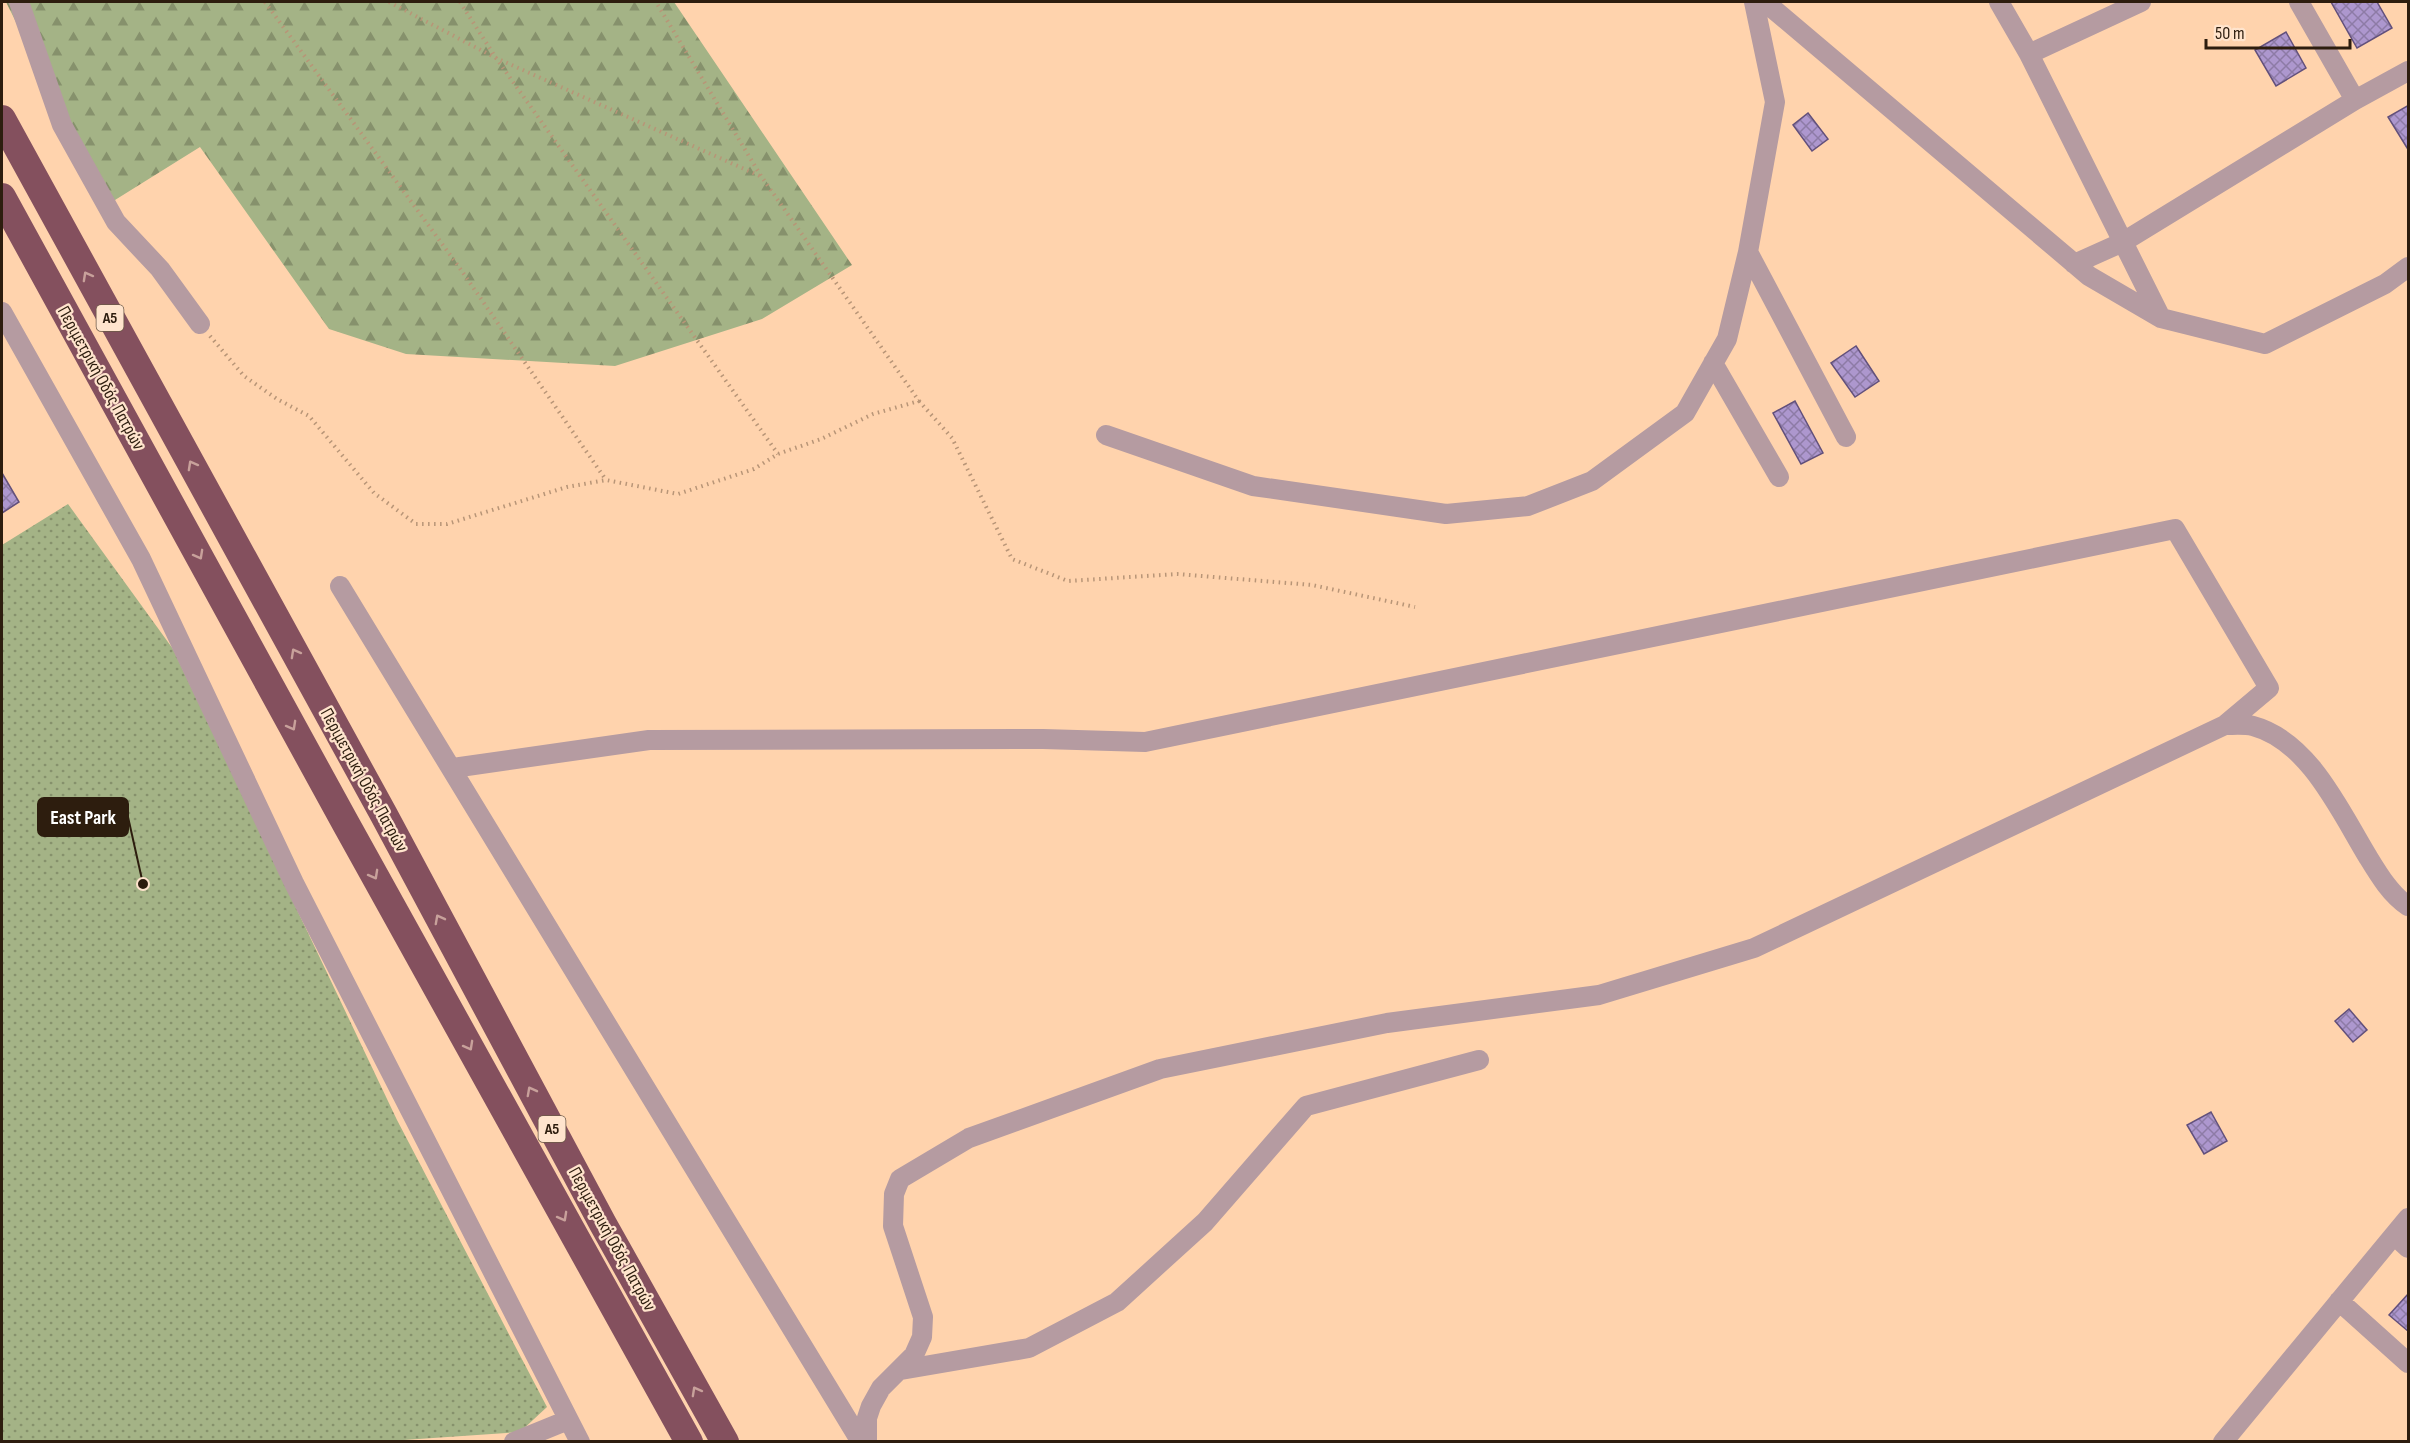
<svg xmlns="http://www.w3.org/2000/svg" width="2410" height="1443" viewBox="0 0 2410 1443" font-family="'Sofia Sans Condensed',sans-serif">
	<style>
		.grass { fill: url(#grass-dots) }
		.forest { fill: url(#forest-firs) }
		.building { fill: url(#building-cross-hatch); stroke: #62507b; stroke-width: 1.5 }
		.lines { fill: none; stroke-linecap: round; stroke-linejoin: round }
		.path { stroke: #b89577; stroke-width: 4; stroke-dasharray: 1.5 4.5; stroke-linecap: butt }
		.minor { stroke: #b59ba1; stroke-width: 20 }
		.highway { stroke: #84505e; stroke-width: 28 }
		.oneway { stroke: #c8a19b }
		.labels { text-anchor: middle; dominant-baseline: central; stroke-width: 4.5; stroke-linejoin: round; paint-order: stroke }
		.shield { fill: #ffe4cd; stroke: #6c5947; stroke-width: 1.5 }
		.shield-label { font-size: 16px; font-weight: bold; fill: #2d1d0e }
		.street-label { font-size: 18px; fill: #2d1d0e; stroke: #ffe4cd }
		.leader { fill: none; stroke: #2d1d0e; stroke-width: 2 }
		.callout-dot { fill: #2d1d0e; stroke: #ffe4cd; stroke-width: 2 }
		.callout { fill: #2d1d0e; stroke: #2d1d0e; stroke-width: 2 }
		.callout-label { font-size: 20px; text-anchor: middle; font-weight: bold; fill: #fff }
	</style>
	<defs>
		<pattern id="grass-dots" width="8" height="8" patternUnits="userSpaceOnUse" patternTransform="scale(1.5)"><rect width="8" height="8" fill="#a4b386"/><path d="M2 2h.1M6 6h.1" fill="none" stroke="#86916c" stroke-width="1.8" stroke-linecap="round"/></pattern>
		<pattern id="forest-firs" width="22" height="20" patternUnits="userSpaceOnUse" patternTransform="scale(1.5)"><rect width="22" height="20" fill="#a4b386"/><path d="M5 1l3.5 6h-7zM16 11l3.5 6h-7z" fill="#86916c"/></pattern>
		<pattern id="building-cross-hatch" width="8" height="8" patternUnits="userSpaceOnUse" patternTransform="scale(1.5)"><rect width="8" height="8" fill="#ad97ce"/><path d="M0 0l8 8M0 8l8-8" fill="none" stroke="#8d7ba6"/></pattern>
	</defs>
	<rect width="100%" height="100%" fill="#ffd3ad"/>
	<path class="grass" d="M68,504L173,649L397,1120L547,1407L520,1432L389,1441L2,1442V545Z"/>
	<path class="forest" d="M6,2H674L852,265L762,319L615,366L406,354L329,329L200,147L107,205Z"/>
	<path class="building" d="M2331,2H2377L2392,28L2357,48Z
		M2286,32L2306,68L2276,86L2255,50Z
		M2409,105V151L2388,117Z
		M1808,113L1828,139L1812,151L1793,125Z
		M1856,346L1879,381L1855,397L1831,363Z
		M1795,401L1823,453L1801,464L1773,413Z
		M2,473L19,502L2,513Z
		M2349,1009L2367,1030L2353,1042L2335,1021Z
		M2211,1112L2227,1141L2204,1154L2187,1125Z
		M2409,1293V1332L2389,1315Z"/>
	<g class="lines">
		<path class="path" d="M265,2L459,267L606,480
			M389,2L496,58L760,176
			M460,2L496,58L778,454
			M210,336L244,376L277,399L309,416L374,493L416,524H447L567,487L606,480L678,494L754,469L778,454L821,439L873,414L919,401L761,176L656,2
			M919,401L952,438L1012,559L1068,581L1177,574L1312,585L1415,607"/>
		<path class="minor" d="M19,2L62,125L116,222L160,269L200,324
			M1765,2L2089,276L2161,318L2265,344L2385,284L2408,267
			M1999,2L2029,54L2141,2
			M2299,2L2355,100L2408,71
			M2029,54L2161,318
			M1748,252L1846,437
			M2074,264L2123,242L2355,100
			M2,312L141,559L294,883L580,1442
			M1713,363L1779,477
			M1106,435L1253,486L1446,514L1528,506L1592,481L1685,413L1727,339L1748,252L1775,102L1754,2
			M340,586L861,1442
			M2225,725C2234,725 2245,724 2253,726C2309,741 2340,811 2368,857C2379,875 2391,895 2408,906
			M453,768L649,740L1043,739L1145,742L2175,529L2269,688L2225,725L1754,948L1599,995L1387,1023L1160,1069L969,1138L900,1179L894,1194L893,1226L923,1317L922,1337L914,1355L881,1388L871,1406L867,1418V1442
			M2394,1235L2408,1248
			M2339,1301L2408,1363
			M901,1370L1029,1348L1117,1302L1205,1222L1306,1106L1479,1060
			M514,1442L568,1420
			M2223,1442L2408,1218"/>
		<path class="highway" d="M2,119L384,815L603,1224L725,1442
			M2,197L346,824L689,1442"/>
	</g>
	<defs><path id="oneway-chevron" d="M-2-3.5L2.5 0L-2 3.5" fill="none" stroke-width="1.6" stroke-linecap="round" stroke-linejoin="round" transform="scale(1.5)"/></defs>
	<g class="oneway">
		<use href="#oneway-chevron" transform="translate(87 276) rotate(-119)"/>
		<use href="#oneway-chevron" transform="translate(192 465) rotate(-119)"/>
		<use href="#oneway-chevron" transform="translate(199 555) rotate(61)"/>
		<use href="#oneway-chevron" transform="translate(295 653) rotate(-119)"/>
		<use href="#oneway-chevron" transform="translate(292 726) rotate(61)"/>
		<use href="#oneway-chevron" transform="translate(374 875) rotate(61)"/>
		<use href="#oneway-chevron" transform="translate(439 919) rotate(-118)"/>
		<use href="#oneway-chevron" transform="translate(469 1046) rotate(61)"/>
		<use href="#oneway-chevron" transform="translate(531 1091) rotate(-118)"/>
		<use href="#oneway-chevron" transform="translate(563 1217) rotate(61)"/>
		<use href="#oneway-chevron" transform="translate(696 1391) rotate(-119)"/>
	</g>
	<g class="labels">
		<g class="shield">
			<rect x="96.5" y="305" width="27" height="26" rx="4.5"/>
			<rect x="538.5" y="1116" width="27" height="26" rx="4.5"/>
		</g>
		<g class="shield-label">
			<text x="110" y="318">Α5</text>
			<text x="552" y="1129">Α5</text>
		</g>
		<g class="street-label">
			<text transform="translate(101 378) rotate(61)">Περιμετρική Οδός Πατρών</text>
			<text transform="translate(364 780) rotate(61)">Περιμετρική Οδός Πατρών</text>
			<text transform="translate(612 1239) rotate(61)">Περιμετρική Οδός Πατρών</text>
		</g>
	</g>
	<path class="leader" d="M143 884L128 817"/>
	<circle class="callout-dot" cx="143" cy="884" r="6"/>
	<rect class="callout" x="38" y="798" width="90" height="38" rx="6"/>
	<g class="callout-label">
		<text x="83" y="824">East Park</text>
	</g>
	<rect width="2410" height="1443" fill="none" stroke="#2d1d0e" stroke-width="6"/>
	<path d="M2206 39v9h144v-9" fill="none" stroke="#2d1d0e" stroke-width="3"/>
	<text x="2215" y="39" font-size="18" fill="#2d1d0e" stroke="#ffe4cd" stroke-width="4.5" paint-order="stroke">50 m</text>
</svg>
